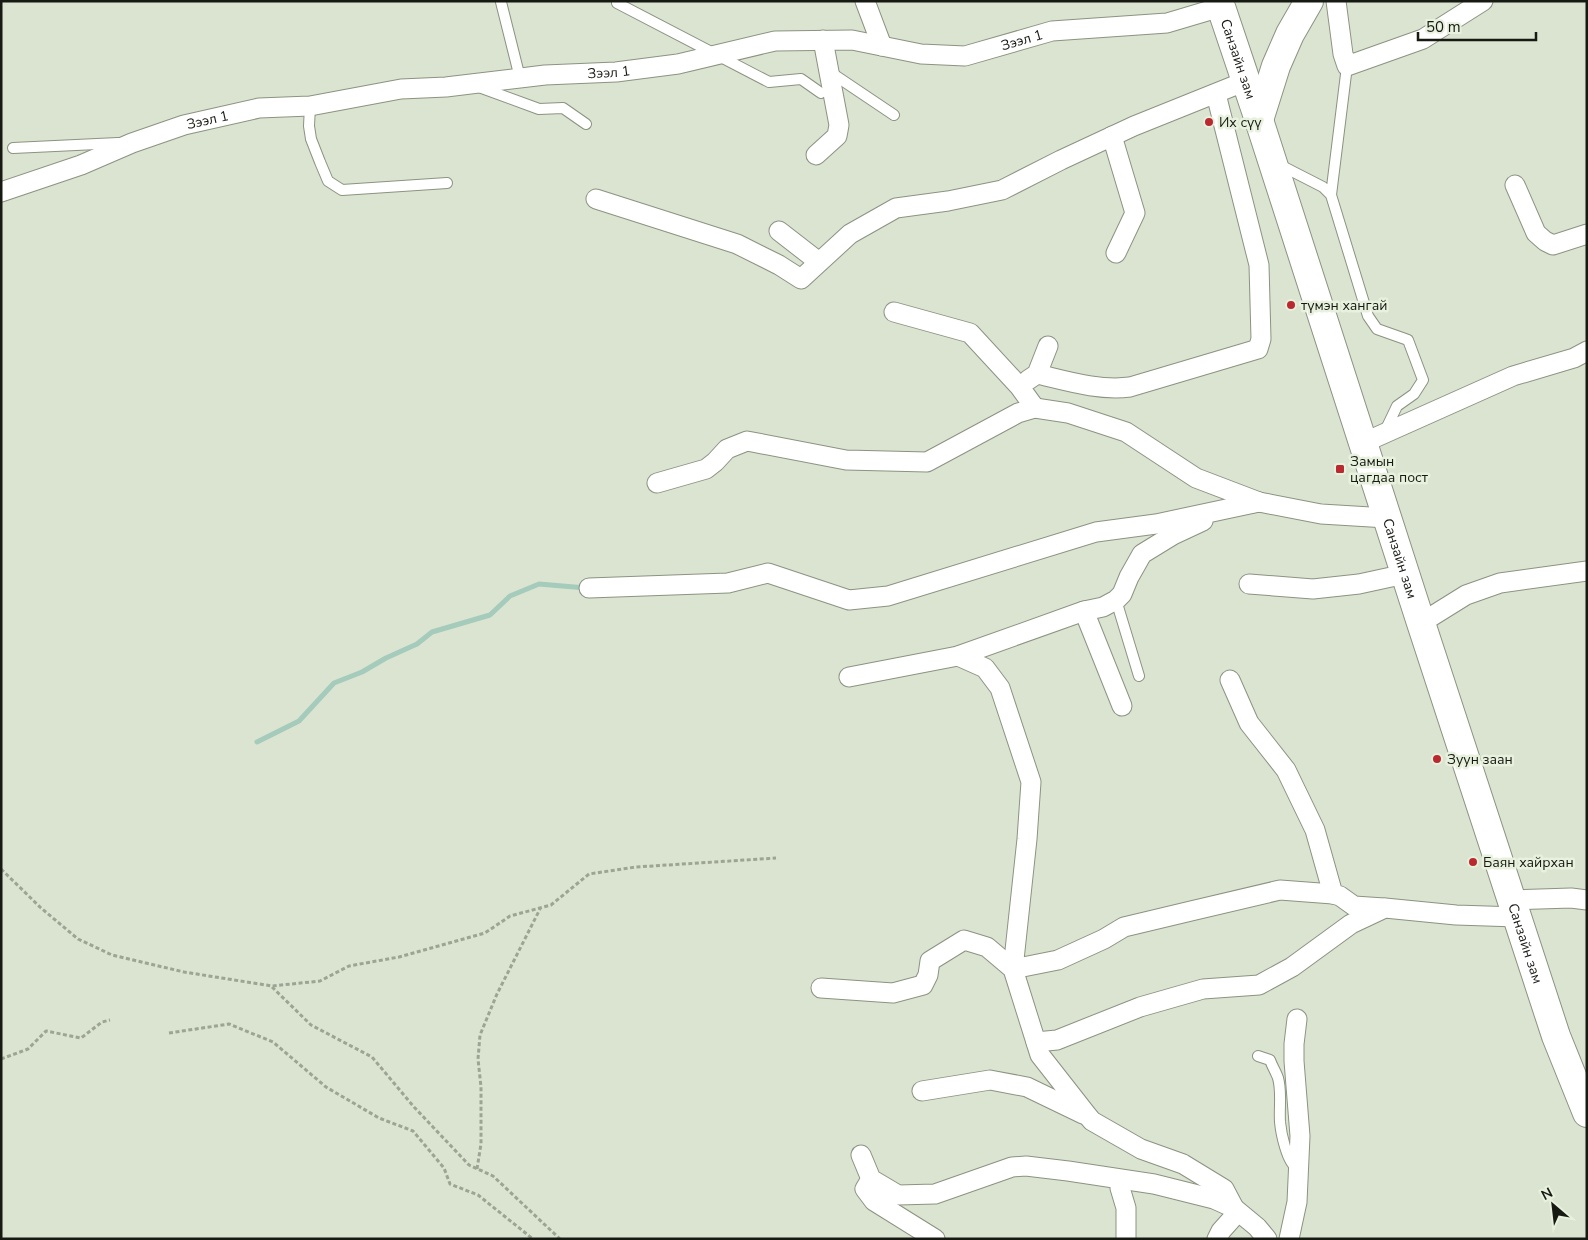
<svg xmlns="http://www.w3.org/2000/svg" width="1588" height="1240" viewBox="0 0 1588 1240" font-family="'Nunito Sans',sans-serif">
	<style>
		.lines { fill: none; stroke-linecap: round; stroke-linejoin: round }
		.stream { stroke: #a4cbbb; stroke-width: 5 }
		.lane-casing { stroke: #8b9381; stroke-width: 12 }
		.street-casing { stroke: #8b9381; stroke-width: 21 }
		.secondary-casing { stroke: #8b9381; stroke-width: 30 }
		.path { stroke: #9da494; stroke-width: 3; stroke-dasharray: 4 2.5; stroke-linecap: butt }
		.lane { stroke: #fff; stroke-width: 10 }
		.street { stroke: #fff; stroke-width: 19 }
		.secondary { stroke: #fff; stroke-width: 28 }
		.poi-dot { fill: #b9292f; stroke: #e8f1dd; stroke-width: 2 }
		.labels { text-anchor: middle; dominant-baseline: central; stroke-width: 5; stroke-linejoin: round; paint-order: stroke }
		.street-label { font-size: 14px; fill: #171a13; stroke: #e8f1dd }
		.poi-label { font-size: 14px; fill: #171a13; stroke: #e8f1dd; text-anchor: start }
	</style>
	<rect width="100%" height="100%" fill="#dbe4d0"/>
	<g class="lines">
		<path class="stream" d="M257,742L299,721L334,683L362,672L386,658L417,644L432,632L490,615L510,596L539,584L586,588"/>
		<g class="lane-casing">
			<path id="lane" d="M501,2L520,78
				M617,3L769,82L801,79L821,93
				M830,72L894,115
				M479,87L539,109L563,108L586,124
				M310,106L309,126L311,139L320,162L328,181L342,190L447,183
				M13,148L118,143
				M1278,164L1323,187L1331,195L1368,316L1377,329L1408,340L1423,380L1414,394L1397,406L1385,431
				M1331,195L1347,66
				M1116,600L1139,676
				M1258,1056L1270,1060C1272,1066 1276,1072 1278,1078C1282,1092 1279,1107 1280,1122C1281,1133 1287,1163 1297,1168"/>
		</g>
		<g class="street-casing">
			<g id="street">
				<path d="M865,1L882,46"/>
				<path d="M1336,1L1343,54L1347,66L1423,39L1483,1"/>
				<path d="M1112,136L1135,213L1116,253"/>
				<path d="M816,155L837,136L839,125L823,40"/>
				<path d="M1515,185L1536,233L1545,241L1553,245L1587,234"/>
				<path id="s1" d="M1,192L81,165L132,143L184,125L259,108L310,106L401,89L446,87L545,75L616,72L678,64L775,41L852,40L921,54L965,56L1052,31L1167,23L1221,7"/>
				<path d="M596,199L737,244L779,265L801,279L850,234L896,208L948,201L1002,190L1061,160L1134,126L1246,81"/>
				<path d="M779,231L819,262"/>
				<path d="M894,312L970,333L1019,386L1035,408"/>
				<path d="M1037,374C1067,381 1099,391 1130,387L1258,349L1261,339L1259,265L1216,94"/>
				<path d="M1028,380L1037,374L1048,346"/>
				<path d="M1363,443L1513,376L1574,358L1587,351"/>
				<path d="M657,483L706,469L715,462L727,449L747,441L846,460L927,462L1018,413L1035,408L1068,413L1126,432L1196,478L1259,502"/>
				<path d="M1247,504L1259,502L1321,514L1387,518"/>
				<path d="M1249,584L1313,589L1359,584L1405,574"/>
				<path d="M589,588L728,583L768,573L849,600L888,596L1096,532L1156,524L1259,502"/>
				<path d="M1084,611L1122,706"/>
				<path d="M1421,623L1466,595L1500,583L1587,571"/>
				<path d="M958,656L985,668L1000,688L1031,782L1027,839L1013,969L1058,960L1104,939L1124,927L1191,911L1280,890L1333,894"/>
				<path d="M849,677L958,656L1084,611L1103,607L1116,600L1122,594L1129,577L1142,554L1173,535L1203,521"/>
				<path d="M1230,680L1249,723L1286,770L1315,830L1333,894L1340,896L1354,906L1384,908"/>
				<path d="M1511,900L1571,898L1587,900"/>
				<path d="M821,988L893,993L923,985L928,975L930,961L964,940L987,947L1013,969L1040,1055L1087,1115L1092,1121L1141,1149L1183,1164L1224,1189L1234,1208"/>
				<path d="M1036,1042L1057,1040L1140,1007L1203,989L1259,985L1292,967L1351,924L1385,908L1456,915L1517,917"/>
				<path d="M922,1091L990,1080L1027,1087L1083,1114"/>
				<path d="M861,1155L871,1179L898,1195L935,1194L1012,1167L1026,1166L1068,1171L1154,1184L1214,1199L1234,1208L1257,1227L1267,1239"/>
				<path d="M871,1179L865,1189L874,1201L935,1239"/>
				<path d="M1120,1180V1188L1126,1208V1239"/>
				<path d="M1217,1239L1221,1231L1238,1212"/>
				<path d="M1289,1239L1297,1202L1300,1136L1294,1061V1044L1297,1019"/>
			</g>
		</g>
		<g class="secondary-casing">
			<g id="secondary">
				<path id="s2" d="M1219,1L1259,120L1421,623L1556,1036L1587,1113"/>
				<path d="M1259,120L1276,66L1290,34L1309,1"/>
			</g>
		</g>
		<path class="path" d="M1,869L41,908L78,939L112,955L184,972L272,986L320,981L349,966L399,957L485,933L510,916L551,905L589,874L636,867L776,858
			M272,987L311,1025L372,1057L414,1107L469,1165L493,1176L560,1239
			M169,1033L229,1024L273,1042L326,1087L379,1118L413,1131L444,1168L450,1184L478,1195L533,1239
			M1,1059L28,1049L46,1031L81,1038L102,1022L110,1020
			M477,1169L481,1144V1087L478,1059L480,1035L497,994L540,909"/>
		<use href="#lane" class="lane"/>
		<use href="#street" class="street"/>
		<use href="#secondary" class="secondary"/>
	</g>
	<g class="poi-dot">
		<circle cx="1209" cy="122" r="5"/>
		<circle cx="1291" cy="305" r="5"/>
		<rect x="1335" y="464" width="10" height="10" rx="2.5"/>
		<circle cx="1437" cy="759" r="5"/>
		<circle cx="1473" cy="862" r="5"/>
	</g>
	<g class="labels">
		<g class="street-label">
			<text stroke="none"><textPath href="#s1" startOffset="1044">Зээл 1</textPath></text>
			<text stroke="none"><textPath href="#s2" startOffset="61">Санзайн зам</textPath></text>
			<text stroke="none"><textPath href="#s1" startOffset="624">Зээл 1</textPath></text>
			<text stroke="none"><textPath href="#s1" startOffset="219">Зээл 1</textPath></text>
			<text stroke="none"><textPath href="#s2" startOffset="586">Санзайн зам</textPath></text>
			<text stroke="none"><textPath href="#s2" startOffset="991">Санзайн зам</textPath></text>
		</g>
		<g class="poi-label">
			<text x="1219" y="122">Их сүү</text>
			<text x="1301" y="305">түмэн хангай</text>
			<text x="1350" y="461">Замын<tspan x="1350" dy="16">цагдаа пост</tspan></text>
			<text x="1447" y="759">Зуун заан</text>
			<text x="1483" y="862">Баян хайрхан</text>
		</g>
	</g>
	<rect width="1588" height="1240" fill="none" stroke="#171a13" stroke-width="5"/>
	<g transform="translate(1553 1205) rotate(332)" stroke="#e8f1dd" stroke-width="4" paint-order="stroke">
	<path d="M0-4L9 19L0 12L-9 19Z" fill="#171a13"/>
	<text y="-8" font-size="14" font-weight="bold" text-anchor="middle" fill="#171a13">N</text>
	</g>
	<path d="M1418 32v8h118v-8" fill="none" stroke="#171a13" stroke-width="2.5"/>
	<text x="1426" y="32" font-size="15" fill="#171a13" stroke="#e8f1dd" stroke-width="4" paint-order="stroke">50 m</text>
</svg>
